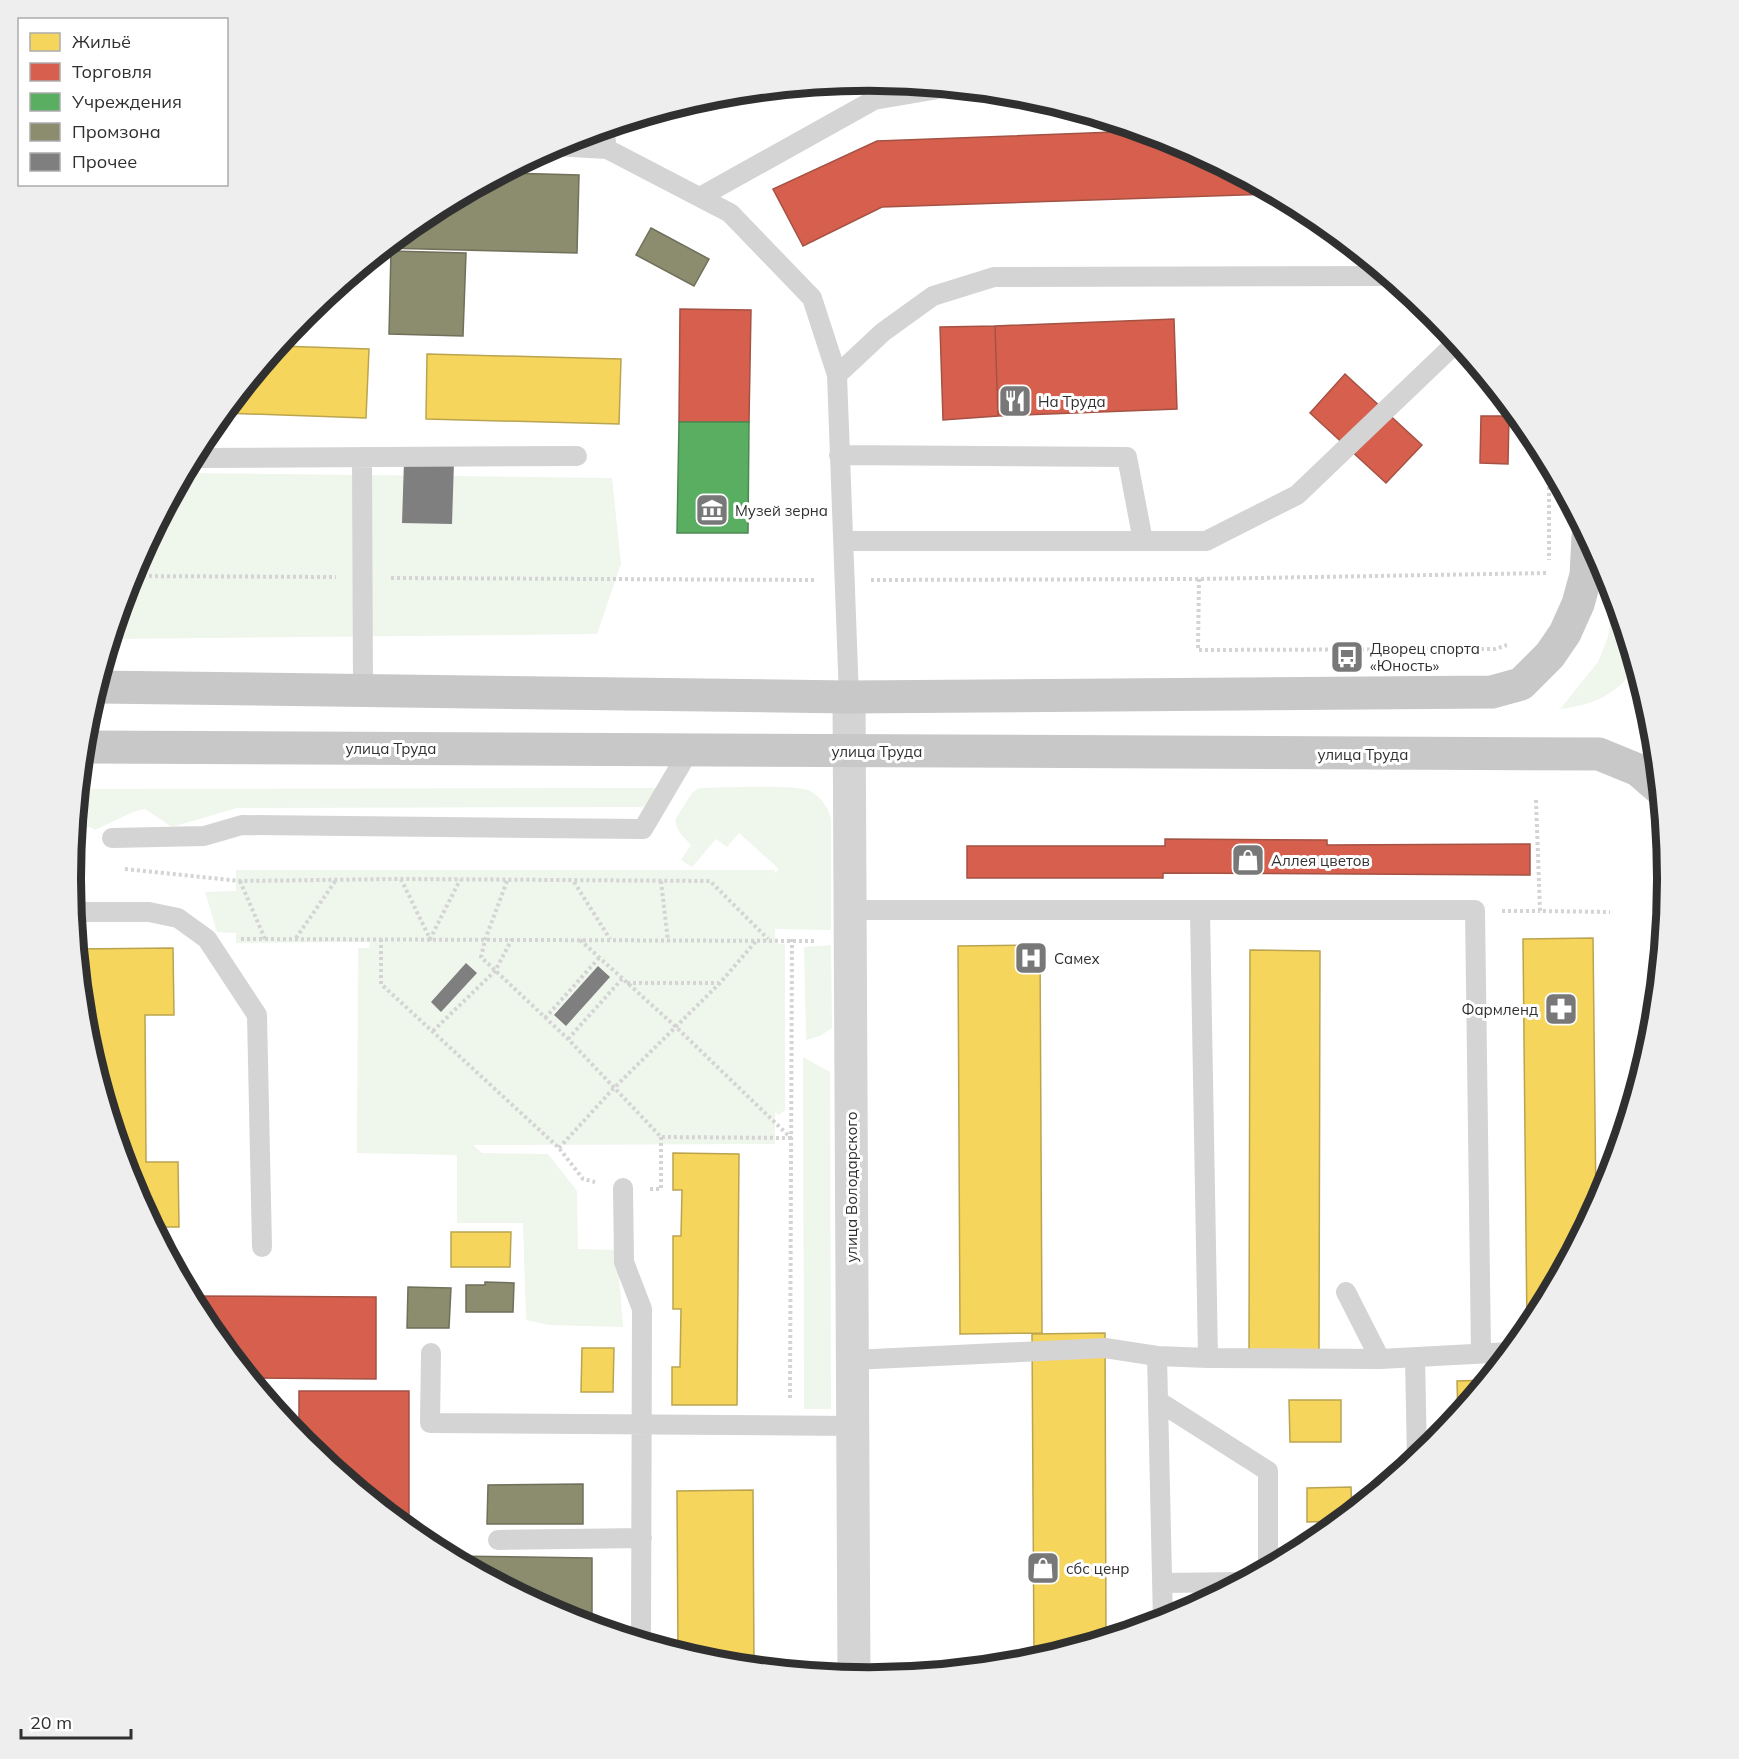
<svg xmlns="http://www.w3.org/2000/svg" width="1739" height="1759" viewBox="0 0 1739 1759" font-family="Mulish,sans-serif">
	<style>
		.green { fill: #eff6ec }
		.homes { fill: #f6d55c; stroke: #bba44f; stroke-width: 1.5 }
		.shops { fill: #d6604d; stroke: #a45244; stroke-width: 1.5 }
		.public { fill: #5aae61; stroke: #4d8852; stroke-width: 1.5 }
		.industry { fill: #8c8c6e; stroke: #70705b; stroke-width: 1.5 }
		.building { fill: #7f7f7f }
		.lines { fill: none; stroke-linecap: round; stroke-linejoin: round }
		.path { stroke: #d4d4d4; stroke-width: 4; stroke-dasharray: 3 3; stroke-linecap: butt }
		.service { stroke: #d4d4d4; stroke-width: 20 }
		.minor { stroke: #d4d4d4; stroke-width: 33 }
		.primary { stroke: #c8c8c8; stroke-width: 33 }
		.labels { text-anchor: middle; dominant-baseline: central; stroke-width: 6; stroke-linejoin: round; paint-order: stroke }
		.poi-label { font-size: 15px; fill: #303030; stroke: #fff; text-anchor: start }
		.street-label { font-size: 15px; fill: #303030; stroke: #fff }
		.rim { fill: none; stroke: #303030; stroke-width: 8 }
	</style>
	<rect width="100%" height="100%" fill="#fff"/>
	<path class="green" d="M185,473L612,478L621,564L597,634L112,639L131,573Z
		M1614,593L1636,668C1615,695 1594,705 1560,709L1598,662L1608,637Z
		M656,788L649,803L642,807L237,808L172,827L145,809L133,812L95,830L90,827L76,826L79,789Z
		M699,788C718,788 797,784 810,791C821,797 828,807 831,819V930L775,929V943L785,944V1110L779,1115L775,1112V1144L473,1145L482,1153L548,1154L577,1191L578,1249L617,1250L623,1327L549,1325L526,1320L523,1223H457V1155L357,1153L358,948H369L370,942L236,943V933L217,932L205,892L236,891V870H775V873L779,869L739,833L727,847L716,839L692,867L681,860L691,845C684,837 674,830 676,818L692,793Z
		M831,945L832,1028L820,1036L806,1040L804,947Z
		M803,1057L830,1072L831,1409H804Z"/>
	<path class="homes" d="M279,346L369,349L366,418L223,413Z
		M427,354L621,359L619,424L426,419Z
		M1593,938L1596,1207L1534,1324L1527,1332L1523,939Z
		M1040,945L1042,1333L960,1334L958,946Z
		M173,948L174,1015H145L146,1162H178L179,1227H154L131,1185L86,1035L77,949Z
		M1250,950L1320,951L1319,1350H1249Z
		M673,1153L739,1154L737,1405H672V1367H680L681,1309H673V1236H681L682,1190H673Z
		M451,1232H511L510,1267H451Z
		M1105,1333L1106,1639L1034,1660L1032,1334Z
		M582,1348H614L613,1392H581Z
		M1487,1380L1458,1416L1457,1381Z
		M1289,1400H1341V1442H1290Z
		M1351,1487L1352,1512L1341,1521L1307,1522V1488Z
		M753,1490L754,1667L713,1663L678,1652L677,1491Z"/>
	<path class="shops" d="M1141,131L1176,141L1274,194L882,207L803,246L773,189L877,141Z
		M680,309L751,310L749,422H679Z
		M1174,319L1177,409L998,416L995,326Z
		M995,326L998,416L943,420L940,327Z
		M1345,374L1422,445L1386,483L1310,413Z
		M1481,416H1509L1508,464L1480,463Z
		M1165,839L1327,840V845L1530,844V875L1163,873V878H967V846H1165Z
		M190,1296L376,1297V1379L250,1378L205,1323Z
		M299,1391H409V1530L304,1444L299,1438Z"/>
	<path class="public" d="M679,422H749L748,533H677Z"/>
	<path class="industry" d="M504,173L579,175L577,253L386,248L426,215Z
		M651,228L709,259L694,286L636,255Z
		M391,251L466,253L463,336L389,334Z
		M485,1282L514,1283L513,1312H466V1285H485Z
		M408,1287L451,1288L449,1328H407Z
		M583,1484V1524H487L488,1485Z
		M449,1556L592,1558V1626L563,1618Z"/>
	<path class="building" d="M404,461L454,462L452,524L402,523Z
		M466,963L477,973L441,1012L431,1002Z
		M598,966L610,977L566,1026L554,1015Z"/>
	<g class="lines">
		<path class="path" d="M1549,463V560
			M131,576L336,577
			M391,578L816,580
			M1199,579L1198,650L1495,649L1507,645
			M871,580L1199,579L1549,573
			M1536,800L1540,911L1610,912
			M74,839H84
			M125,869L240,881L401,879L710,881L768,939
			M401,879L430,939L460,880
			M240,881L265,939
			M507,881L485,940L481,957L568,1039L661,1137L791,1138
			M661,881L668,941
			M574,882L610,939
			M1502,911H1540
			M296,938L336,880
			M241,939L816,941
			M381,939V984L559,1148L583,1179L595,1182
			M580,940L676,1027L791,1138
			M627,983H719
			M545,1018L599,958
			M433,1031L495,971L512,939
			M568,1039L622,979
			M559,1148L613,1089L720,983L756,941
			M650,1189H661V1137
			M790,1398L792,939"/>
		<path class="service" d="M604,129L607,149
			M554,146L607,149L730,213L812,298L837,375L849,697
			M700,197L874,100L944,88
			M837,375L883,332L933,296L994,277L1388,276
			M839,455L1127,457L1143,541
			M362,457L363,691
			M193,458L577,456
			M844,541H1206L1297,495L1457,342
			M112,838L204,836L242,825L643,829L690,749
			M850,910H1475L1481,1353
			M1200,911L1208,1358
			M74,912H149L178,918L207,939L257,1015L262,1247
			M623,1188L624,1262L642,1309L641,1641
			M1346,1292L1380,1359
			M431,1353L430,1423L852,1426
			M1157,1356L1163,1621
			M1415,1357L1417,1459
			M852,1360L1105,1348L1157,1356L1208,1358L1380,1359L1510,1352
			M1158,1401L1268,1471V1568
			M498,1540L642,1538
			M1162,1583L1243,1582"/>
		<path class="minor" d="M849,697L854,1677"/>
		<path class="primary" d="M97,687L849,697L1492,692L1521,684L1550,655L1565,633L1578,604L1586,575L1588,537
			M84,747L1599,754L1638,770L1660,789"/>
	</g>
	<defs>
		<g id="restaurant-square" transform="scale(1.725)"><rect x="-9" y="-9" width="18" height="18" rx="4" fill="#787878" stroke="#fff"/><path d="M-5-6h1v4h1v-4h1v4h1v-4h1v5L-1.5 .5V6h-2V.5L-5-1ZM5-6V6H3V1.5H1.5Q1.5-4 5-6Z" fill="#fff"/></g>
		<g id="museum-square" transform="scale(1.725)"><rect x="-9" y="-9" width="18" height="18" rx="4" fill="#787878" stroke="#fff"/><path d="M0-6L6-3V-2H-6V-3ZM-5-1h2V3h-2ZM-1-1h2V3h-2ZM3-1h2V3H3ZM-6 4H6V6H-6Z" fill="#fff"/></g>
		<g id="bus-square" transform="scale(1.725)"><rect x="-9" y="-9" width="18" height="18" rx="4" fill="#787878" stroke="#fff"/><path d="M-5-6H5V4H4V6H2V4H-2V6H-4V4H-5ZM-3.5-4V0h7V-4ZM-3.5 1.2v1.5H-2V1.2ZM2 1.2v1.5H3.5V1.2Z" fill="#fff"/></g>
		<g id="shop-square" transform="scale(1.725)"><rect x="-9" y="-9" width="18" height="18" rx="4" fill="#787878" stroke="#fff"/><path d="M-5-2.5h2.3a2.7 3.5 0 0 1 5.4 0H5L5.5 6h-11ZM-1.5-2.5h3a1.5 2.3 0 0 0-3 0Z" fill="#fff"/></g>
		<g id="hospital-square" transform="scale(1.725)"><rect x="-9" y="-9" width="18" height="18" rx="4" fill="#787878" stroke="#fff"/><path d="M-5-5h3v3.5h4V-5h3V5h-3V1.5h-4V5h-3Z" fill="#fff"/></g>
		<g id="pharmacy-square" transform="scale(1.725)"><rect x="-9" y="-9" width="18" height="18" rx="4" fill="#787878" stroke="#fff"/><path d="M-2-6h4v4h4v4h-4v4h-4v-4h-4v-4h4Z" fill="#fff"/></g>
	</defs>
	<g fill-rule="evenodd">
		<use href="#restaurant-square" x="1015" y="401"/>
		<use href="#museum-square" x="712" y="510"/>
		<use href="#bus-square" x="1347" y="657"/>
		<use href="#shop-square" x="1248" y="860"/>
		<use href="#hospital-square" x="1031" y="958"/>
		<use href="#pharmacy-square" x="1561" y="1009"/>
		<use href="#shop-square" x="1043" y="1568"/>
	</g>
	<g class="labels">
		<g class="poi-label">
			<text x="1038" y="401">На Труда</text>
			<text x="735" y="510">Музей зерна</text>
			<text x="1370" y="648">Дворец спорта<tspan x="1370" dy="17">«Юность»</tspan></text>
			<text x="1271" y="860">Аллея цветов</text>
			<text x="1054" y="958">Самех</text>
			<text x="1538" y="1009" text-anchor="end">Фармленд</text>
			<text x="1066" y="1568">сбс ценр</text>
		</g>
		<g class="street-label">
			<text x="391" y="748">улица Труда</text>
			<text x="877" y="751">улица Труда</text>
			<text x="1363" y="754">улица Труда</text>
			<text transform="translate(851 1187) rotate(-90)">улица Володарского</text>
		</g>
	</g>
	<path d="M0 0H1739V1759H0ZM81 879a788 788 0 1 1 1576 0a788 788 0 1 1-1576 0Z" fill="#eee" fill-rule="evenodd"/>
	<path class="rim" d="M81 879a788 788 0 1 1 1576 0a788 788 0 1 1-1576 0Z"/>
	<rect x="18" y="18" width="210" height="168" fill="#ffffff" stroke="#acacac" stroke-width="1.5"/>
	<rect x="30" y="33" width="30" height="18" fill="#f6d55c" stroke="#acacac" stroke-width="1.5"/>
	<text x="72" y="48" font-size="18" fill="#303030">Жильё</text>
	<rect x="30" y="63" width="30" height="18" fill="#d6604d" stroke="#acacac" stroke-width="1.5"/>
	<text x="72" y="78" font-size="18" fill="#303030">Торговля</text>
	<rect x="30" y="93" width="30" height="18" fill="#5aae61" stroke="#acacac" stroke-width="1.5"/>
	<text x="72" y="108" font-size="18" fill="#303030">Учреждения</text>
	<rect x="30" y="123" width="30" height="18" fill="#8c8c6e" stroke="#acacac" stroke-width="1.5"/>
	<text x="72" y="138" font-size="18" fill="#303030">Промзона</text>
	<rect x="30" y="153" width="30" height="18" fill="#7f7f7f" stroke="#acacac" stroke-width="1.5"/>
	<text x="72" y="168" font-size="18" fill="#303030">Прочее</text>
	<path d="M21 1729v9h110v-9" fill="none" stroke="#303030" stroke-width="3"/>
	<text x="30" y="1729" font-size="18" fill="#303030" stroke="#ffffff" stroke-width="4.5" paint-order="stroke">20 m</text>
</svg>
